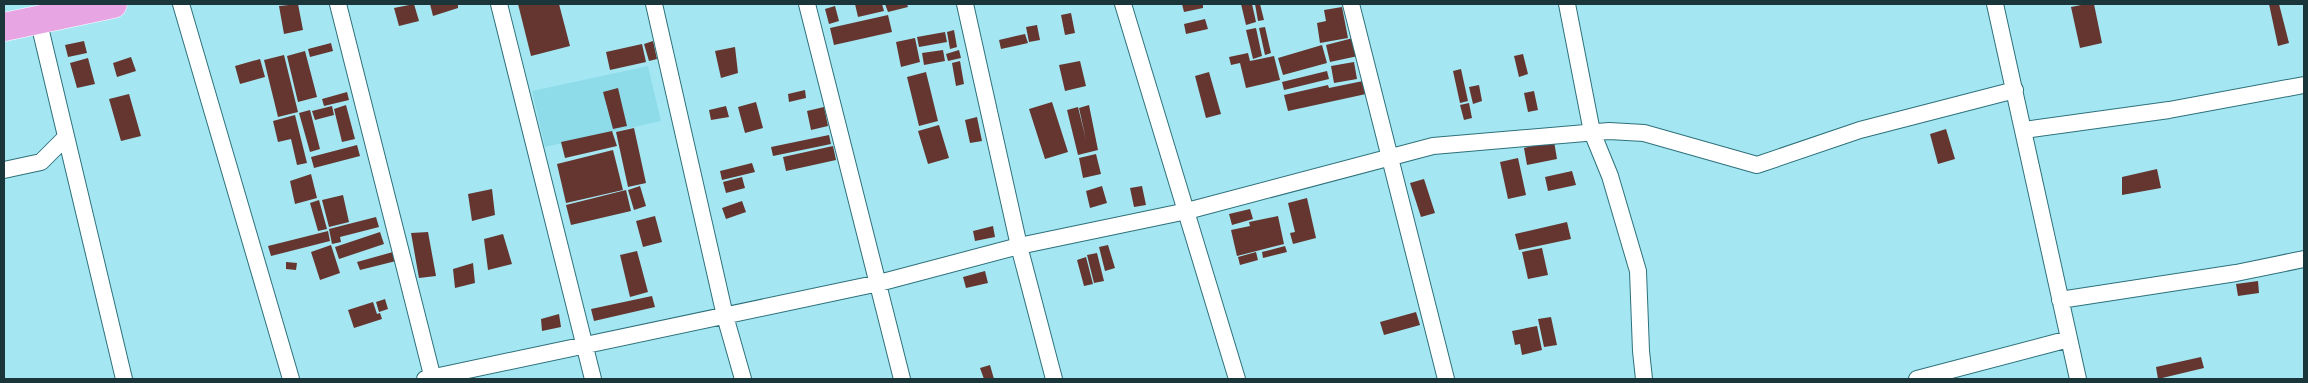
<svg xmlns="http://www.w3.org/2000/svg" width="2308" height="383" viewBox="0 0 2308 383" font-family="'PT Sans',sans-serif">
	<style>
		.built { fill: #8edce9 }
		.building { fill: #653630 }
		.lines { fill: none; stroke-linecap: round; stroke-linejoin: round }
		.street-casing { stroke: #2e717b; stroke-width: 18 }
		.highway-casing { stroke: #fff; stroke-width: 29 }
		.street { stroke: #fff; stroke-width: 16 }
		.highway { stroke: #e7a6e3; stroke-width: 28 }
	</style>
	<rect width="100%" height="100%" fill="#a4e7f2"/>
	<path class="built" d="M648,66L661,121L545,147L532,91Z"/>
	<path class="building" d="M298,4L303,30L284,34L279,6Z
		M414,4L419,21L399,26L394,8Z
		M430,4H458V8L433,16Z
		M518,4H559L570,46L531,56Z
		M855,4H882L884,11L858,17Z
		M885,4H907L908,7L888,12Z
		M1182,4H1203V8L1184,12Z
		M1241,4H1252L1256,22L1246,25Z
		M1255,4H1260L1264,20L1258,21Z
		M2086,4H2094L2102,43L2080,48L2071,7Z
		M2269,4H2279L2289,43L2278,46Z
		M835,6L839,21L829,24L825,9Z
		M1342,7L1348,38L1320,43L1317,23L1326,21L1324,10Z
		M1071,13L1075,33L1065,35L1061,15Z
		M888,15L892,32L834,45L830,28Z
		M1205,19L1208,29L1186,34L1184,24Z
		M1037,25L1040,40L1029,42L1026,27Z
		M1265,27L1271,53L1265,55L1259,28Z
		M1256,28L1262,56L1253,59L1246,30Z
		M954,30L957,47L950,49L947,32Z
		M945,32L947,42L919,47L917,37Z
		M1025,34L1028,43L1001,49L999,40Z
		M915,38L920,62L901,67L896,42Z
		M1353,38L1358,56L1330,62L1326,45Z
		M84,41L87,53L68,57L65,45Z
		M653,41L657,59L649,61L644,44Z
		M331,43L333,51L310,57L308,49Z
		M642,44L646,62L610,70L606,52Z
		M1322,45L1327,63L1283,75L1278,58Z
		M735,47L738,73L721,78L715,51Z
		M943,50L945,61L924,65L922,53Z
		M959,50L961,58L948,61L946,54Z
		M305,51L317,97L298,102L287,56Z
		M1248,53L1250,61L1274,56L1280,80L1246,88L1240,63L1231,65L1229,57Z
		M1523,54L1528,74L1519,77L1514,56Z
		M284,55L298,112L278,117L264,60Z
		M131,57L136,71L117,77L113,63Z
		M88,58L95,84L77,88L70,63Z
		M260,59L265,77L240,84L235,66Z
		M960,61L964,84L956,86L952,63Z
		M1080,61L1086,86L1065,91L1059,65Z
		M1354,62L1357,79L1334,83L1331,66Z
		M1461,69L1468,101L1460,103L1453,71Z
		M1327,71L1329,79L1284,90L1282,82Z
		M926,72L938,121L919,126L907,77Z
		M1209,72L1221,114L1206,118L1195,76Z
		M1363,81L1366,94L1288,111L1284,95L1328,85L1329,88Z
		M1479,85L1482,101L1473,104L1469,87Z
		M618,88L627,126L613,129L603,92Z
		M805,90L806,98L789,102L788,94Z
		M1534,91L1538,110L1528,112L1524,93Z
		M347,92L349,100L324,106L322,99Z
		M129,94L141,136L121,141L109,99Z
		M756,102L763,128L745,133L738,107Z
		M1052,102L1068,152L1045,159L1029,109Z
		M1469,103L1472,118L1464,120L1460,105Z
		M346,105L355,139L342,142L334,109Z
		M1089,105L1098,150L1078,155L1067,110L1078,107L1086,140L1079,108Z
		M332,106L334,115L315,120L312,111Z
		M726,106L729,117L711,120L709,110Z
		M824,107L828,126L811,130L807,111Z
		M310,110L320,149L310,152L299,113Z
		M295,115L307,163L297,165L291,139L278,142L273,121Z
		M977,117L982,141L970,143L965,120Z
		M939,125L949,158L928,164L918,131Z
		M634,128L646,183L628,187L616,132Z
		M1946,129L1955,159L1938,164L1930,134Z
		M612,131L617,146L565,158L561,142Z
		M829,135L831,144L773,156L771,147Z
		M1554,141L1557,159L1527,165L1524,148Z
		M357,145L360,156L314,168L311,157Z
		M833,146L836,160L786,171L783,157Z
		M613,150L623,190L566,203L557,164Z
		M1096,154L1101,174L1083,178L1079,158Z
		M1518,158L1526,195L1508,199L1500,162Z
		M752,163L755,172L722,180L720,171Z
		M2157,169L2161,188L2122,195V177Z
		M1572,171L1576,185L1548,191L1545,177Z
		M311,174L317,198L295,204L290,181Z
		M742,177L745,188L726,193L723,182Z
		M1424,179L1435,213L1421,217L1410,183Z
		M640,186L646,206L634,210L628,190Z
		M1102,186L1107,203L1090,208L1086,191Z
		M1142,186L1146,205L1134,207L1130,188Z
		M492,189L495,215L472,221L468,194Z
		M626,190L631,211L571,225L566,205Z
		M343,195L349,222L329,227L322,200Z
		M1307,198L1316,238L1293,244L1290,233L1295,232L1288,203Z
		M319,200L327,229L318,231L310,203Z
		M742,201L746,212L726,219L722,208Z
		M1250,209L1253,219L1232,225L1229,214Z
		M655,216L662,242L643,247L636,221Z
		M1278,216L1284,244L1237,256L1231,230L1250,226L1249,222Z
		M376,217L379,227L340,237L341,242L332,244L329,229Z
		M1567,222L1571,239L1519,250L1515,234Z
		M993,226L995,237L975,241L973,231Z
		M328,231L330,241L271,256L268,246Z
		M380,232L384,244L339,259L335,247Z
		M428,232L436,276L419,278L411,233Z
		M503,234L512,264L488,270L484,239Z
		M331,245L340,273L320,280L311,252Z
		M1108,245L1115,268L1105,271L1099,247Z
		M1285,246L1287,252L1263,258L1262,252Z
		M1542,248L1548,275L1528,279L1522,252Z
		M637,251L648,292L630,297L620,255Z
		M393,252L396,261L360,270L357,262Z
		M1256,252L1258,260L1240,265L1238,257Z
		M1097,253L1104,281L1094,283L1087,255Z
		M1086,257L1093,284L1084,286L1077,260Z
		M286,262L297,263L296,270L286,269Z
		M473,263L475,283L455,288L453,269Z
		M985,271L988,283L966,288L963,277Z
		M2258,281L2259,293L2238,296L2236,284Z
		M652,296L655,307L594,321L591,309Z
		M385,299L388,309L379,312L376,302Z
		M373,302L377,314L380,313L382,319L354,328L348,310Z
		M1416,312L1420,325L1384,335L1380,322Z
		M559,314L561,327L542,331L541,319Z
		M1551,317L1557,345L1544,347L1538,319Z
		M1537,326L1542,350L1522,355L1520,344L1515,345L1512,331Z
		M2201,357L2204,368L2158,379L2156,367Z
		M990,365L994,379H984L980,368Z"/>
	<g class="lines">
		<g class="street-casing">
			<path id="street" d="M181,4L291,379
				M338,4L433,379
				M499,4L593,379
				M654,4L725,316L743,379
				M807,4L902,379
				M965,4L1019,246L1054,379
				M1123,4L1237,379
				M1351,4L1446,379
				M1567,4L1592,132L1610,176L1638,271L1641,351L1644,379
				M1995,4L2078,379
				M38,19L124,379
				M2024,130L2169,110L2304,85
				M4,170L41,162L66,137
				M2060,300L2236,273L2304,259
				M425,379L879,283L1019,246L1187,211L1433,146L1609,131L1644,133L1757,165L1860,130L2015,90
				M1917,379L2069,339"/>
		</g>
		<g class="highway-casing">
			<path id="highway" d="M4,27L113,4"/>
		</g>
		<use href="#street" class="street"/>
		<use href="#highway" class="highway"/>
	</g>
	<rect width="2308" height="383" fill="none" stroke="#1b363b" stroke-width="10"/>
</svg>
